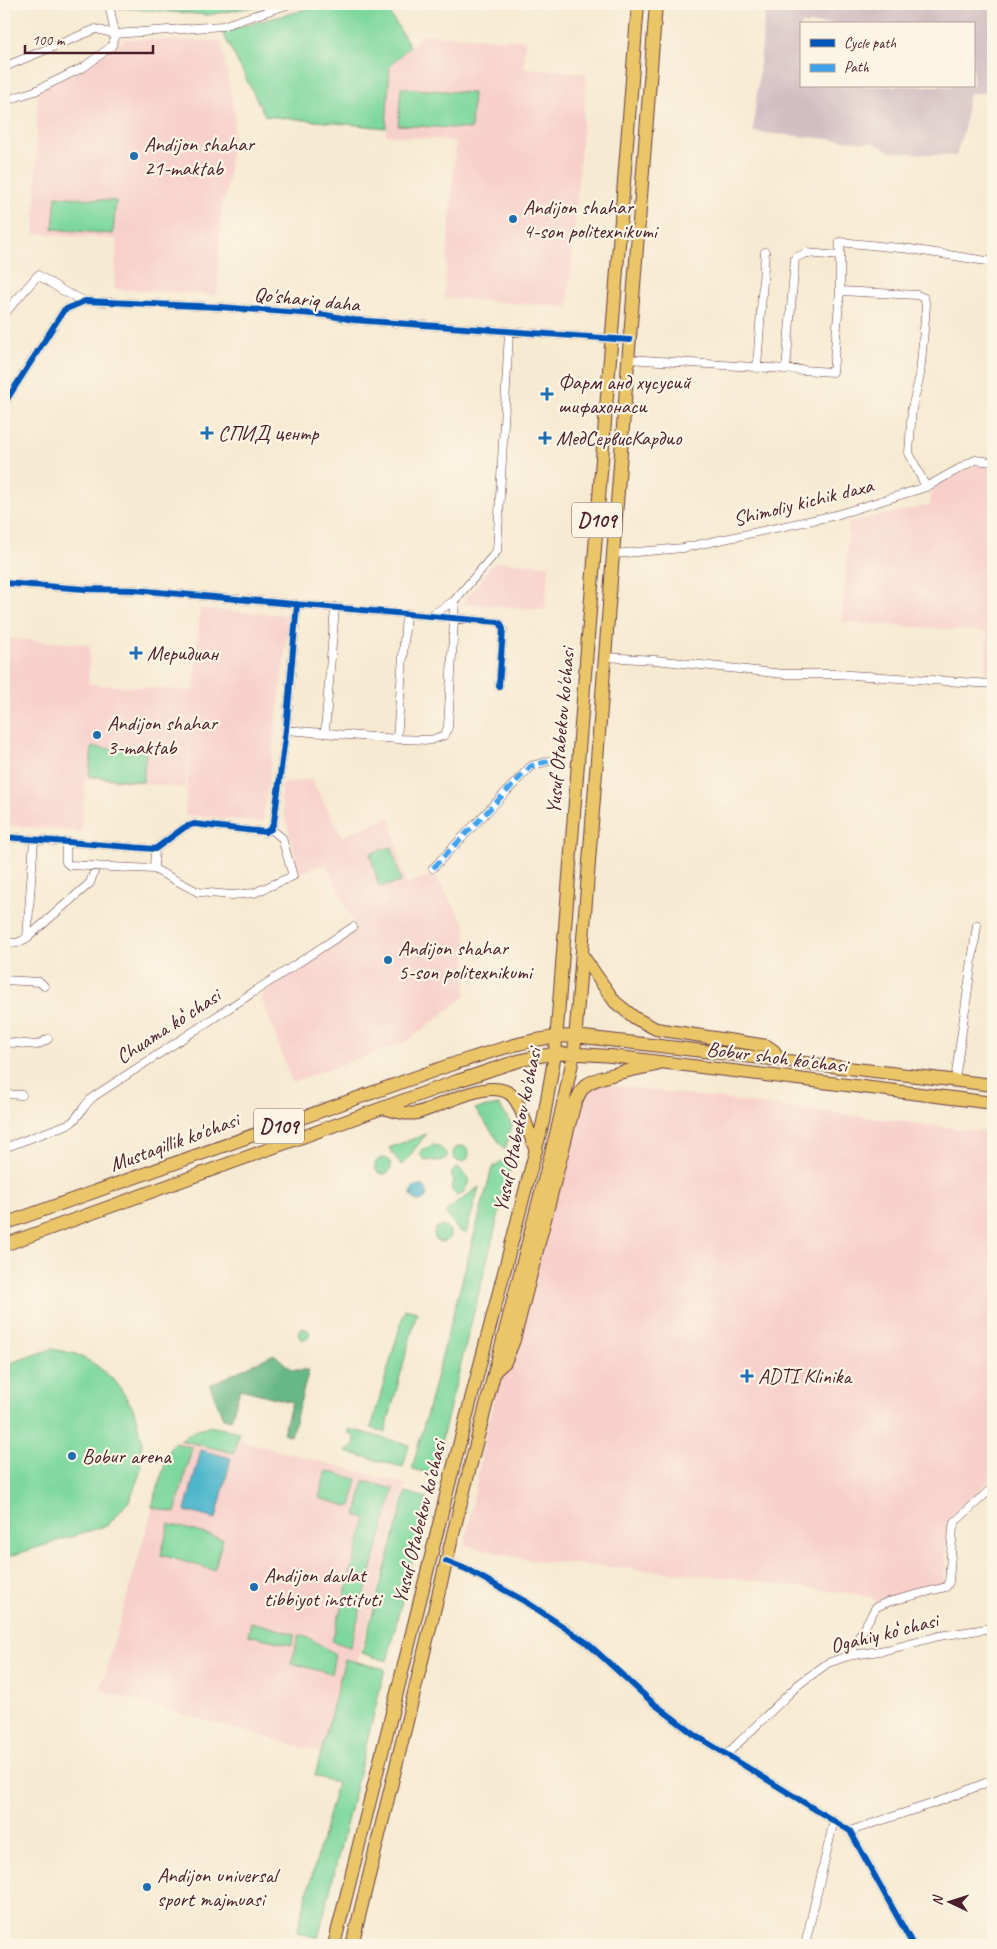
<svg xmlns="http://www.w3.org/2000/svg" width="997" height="1949" viewBox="0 0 997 1949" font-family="Caveat,sans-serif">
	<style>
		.built { fill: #f7d0ca }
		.industrial { fill: #d2bec2; fill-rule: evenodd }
		.green { fill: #7ed89e; stroke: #647c64 }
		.forest { fill: #66b885; stroke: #586c58 }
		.water { fill: #4eb6cc; stroke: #4c6a7c }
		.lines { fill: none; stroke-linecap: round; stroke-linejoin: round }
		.street-casing { stroke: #643d44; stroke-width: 9 }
		.primary-casing { stroke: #643d44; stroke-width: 14 }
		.street { stroke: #fff; stroke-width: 8 }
		.primary { stroke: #ebc669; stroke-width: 12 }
		.quiet { stroke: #40a2eb; stroke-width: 5; stroke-dasharray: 10 5; stroke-linecap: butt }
		.cycleway-casing { stroke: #fcf5e5; stroke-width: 9 }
		.cycleway { stroke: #0057b8; stroke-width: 6 }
		.poi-dot { fill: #1f6fb2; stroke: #fcf5e5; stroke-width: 2 }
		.labels { text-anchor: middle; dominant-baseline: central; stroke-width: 4.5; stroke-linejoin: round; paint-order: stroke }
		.shield { fill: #fcf5e5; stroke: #7f5f63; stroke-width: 1 }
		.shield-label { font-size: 20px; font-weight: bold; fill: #4a1f2b }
		.poi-label { font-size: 21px; fill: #4a1f2b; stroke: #fcf5e5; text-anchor: start }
		.street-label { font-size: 21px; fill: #4a1f2b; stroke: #fcf5e5 }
	</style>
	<rect width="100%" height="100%" fill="#fcf5e5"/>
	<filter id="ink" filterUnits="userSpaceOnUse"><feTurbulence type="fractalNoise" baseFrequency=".02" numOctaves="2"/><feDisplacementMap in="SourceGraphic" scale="10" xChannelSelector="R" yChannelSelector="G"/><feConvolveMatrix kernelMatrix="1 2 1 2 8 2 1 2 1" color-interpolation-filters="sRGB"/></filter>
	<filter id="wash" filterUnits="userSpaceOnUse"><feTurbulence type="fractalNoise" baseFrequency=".0096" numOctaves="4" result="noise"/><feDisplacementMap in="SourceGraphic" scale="20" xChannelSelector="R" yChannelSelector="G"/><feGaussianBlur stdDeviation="1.12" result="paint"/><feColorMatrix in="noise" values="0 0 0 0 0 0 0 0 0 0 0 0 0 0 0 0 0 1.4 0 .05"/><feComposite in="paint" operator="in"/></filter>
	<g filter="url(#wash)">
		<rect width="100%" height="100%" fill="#f6ead2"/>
		<path class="built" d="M422,35L525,40L524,68L587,73L568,307L444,298L456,141L386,135L390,66Z
			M126,39L221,41L235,116L226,197L222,201L217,295L114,289L117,239L35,234L38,89L78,72Z
			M977,465L993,466V674L985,673L988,632L842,622L849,522L930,505L932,488Z
			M495,562L549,565L545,610L464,603L466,598Z
			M200,609L290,615L263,822L185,815L192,714L185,788L86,778L81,832L4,825V638L90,645L88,684L194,691Z
			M311,778L342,836L390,817L406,884L434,874L466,926V996L406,1042L292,1082L262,999L265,991L357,929L326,864L299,873L280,797L283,784Z
			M594,1083L993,1133V1477L950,1517L943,1586L876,1604L873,1598L854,1594L724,1577L529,1560L465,1545L486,1430L515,1323L577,1104Z
			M197,1429L406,1484L332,1756L100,1691L170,1447Z"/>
		<path class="industrial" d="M766,4H993V93H971L968,96L964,128L956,156L891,152L873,143L753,132ZM801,24H973V86H801Z"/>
		<path class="green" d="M117,4H271L208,15L118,8Z
			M318,4H384L410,46L390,66L386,128L265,116L222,31L297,12Z
			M401,88L473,93L471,129L398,125Z
			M56,196L116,201L113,234L53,229Z
			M92,747L146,752L143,782L89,776Z
			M392,847L401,882L379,887L370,853Z
			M499,1105L512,1125L505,1150L475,1109Z
			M426,1134L402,1166L389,1148Z
			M434,1145L439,1146L448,1155L442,1162L432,1160L425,1161L420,1154L423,1149Z
			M453 1154a8 8 0 1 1 16 0a8 8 0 1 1-16 0Z
			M375 1166a8 8 0 1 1 16 0a8 8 0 1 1-16 0Z
			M504,1159L511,1166L433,1474L412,1469L492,1168Z
			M458,1167L470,1180L463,1193L457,1196L451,1189L454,1181L451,1173Z
			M479,1187L466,1233L459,1231L445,1212Z
			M434 1234a8 8 0 1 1 16 0a8 8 0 1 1-16 0Z
			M405,1309L417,1312L385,1433L371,1428Z
			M298.5 1334a5.5 5.5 0 1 1 11 0a5.5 5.5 0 1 1-11 0Z
			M52,1349L76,1354L96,1365L116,1382L133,1408L142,1439L140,1473L129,1501L108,1525L4,1558V1365Z
			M209,1426L239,1432L234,1453L180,1440L197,1429Z
			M349,1429L409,1445L403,1467L345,1452L354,1446L355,1438L349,1433Z
			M174,1443L192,1447L175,1513L152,1507L170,1448Z
			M326,1471L357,1479L351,1507L319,1498Z
			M364,1481L394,1489L350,1647L332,1641L366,1518L356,1515Z
			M406,1492L427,1498L387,1661L362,1653Z
			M169,1524L223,1539L214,1570L161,1555Z
			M251,1622L295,1634L292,1645L248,1635Z
			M299,1635L309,1638L335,1654L331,1674L291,1663Z
			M345,1659L385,1669L318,1938L297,1932L337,1783L315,1776Z"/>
		<path class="forest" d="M274,1354L292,1370H309L291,1436L283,1433L292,1402L240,1389L231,1420L223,1418L210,1385Z"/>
		<path class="water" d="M411 1193a8 8 0 1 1 16 0a8 8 0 1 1-16 0Z
			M201,1450L231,1458L216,1519L185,1511Z"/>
	</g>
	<g filter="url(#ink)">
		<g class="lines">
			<g class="street-casing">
				<path id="street" d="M4,67L96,29L115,34L222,26L290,4
					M4,101L35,91L84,67L112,46L115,34L109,4
					M840,291L917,295L924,298L926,306L920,375L912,408L909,453L926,487
					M4,314L38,275L65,292L85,301
					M628,359L833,372L840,291V242L910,249L993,262
					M757,368L765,252
					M786,370L795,258L806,253L840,256
					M4,404L64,310L85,301L220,307L326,315L354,320L630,340
					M613,554L683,548L836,515L926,487L975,460L993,462
					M4,583L85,589L135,590L498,622L501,624L503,629L499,686
					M430,616L454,601L497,551L509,332
					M605,657L655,660L784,674H835L993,684
					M286,730L397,739L431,740L445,735L448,727L454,620V601
					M325,732L335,607
					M397,739L406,614
					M4,837L155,849L185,827L194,824L265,832L271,829L274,822L286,730L297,604
					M66,842V862L69,865L154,869L155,849
					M433,868L531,766L549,761
					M154,869L198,892L232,895L254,893L293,876L282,838L271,829
					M27,938L34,840
					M4,942L17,943L27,938L90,883L96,866
					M4,980L40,982L44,986
					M4,1042L37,1045L48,1039
					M955,1080L977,925
					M4,1094L22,1095
					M4,1148L71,1123C80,1115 84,1105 93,1097L353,927
					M446,1561L466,1569L528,1603L586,1642L653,1703L695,1735L850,1831L913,1945
					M848,1656L876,1607L888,1602L946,1587L949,1582L953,1527L956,1521L993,1487
					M727,1754L799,1684L828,1663L848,1656L891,1649L939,1636L993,1628
					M850,1831L940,1801L993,1780
					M805,1945L834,1820"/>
			</g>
			<g class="primary-casing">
				<path id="primary" d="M582,955L615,1002L635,1018L656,1029L767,1046L774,1051L778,1058
					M383,1108C394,1111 406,1115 417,1113C441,1107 496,1073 514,1098C523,1109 530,1137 536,1151
					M4,1224L450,1065C491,1052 533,1036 575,1036L993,1085
					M4,1245L457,1081C490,1071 523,1056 557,1054C575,1053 593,1055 611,1056L993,1103
					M496,1370L505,1362L514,1340L574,1106C577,1099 579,1092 585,1086C597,1075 639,1069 656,1065
					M334,1945L448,1488L543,1122L555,1054L638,4
					M352,1945L460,1506L558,1126L574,1054L656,4"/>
			</g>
			<use href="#street" class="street"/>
			<use href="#primary" class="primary"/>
			<path class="quiet" d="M433,868L531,766L549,761"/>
			<g class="cycleway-casing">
				<path id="cycleway" d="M4,404L64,310L85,301L220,307L326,315L354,320L630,340
					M4,583L85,589L135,590L498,622L501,624L503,629L499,686
					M4,837L155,849L185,827L194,824L265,832L271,829L274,822L286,730L297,604
					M446,1561L466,1569L528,1603L586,1642L653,1703L695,1735L850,1831L913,1945"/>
			</g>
			<use href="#cycleway" class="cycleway"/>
		</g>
	</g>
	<g class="poi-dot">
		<circle cx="134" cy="156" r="5"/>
		<circle cx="513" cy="219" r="5"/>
		<path d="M544.5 386.5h5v5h5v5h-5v5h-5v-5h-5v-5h5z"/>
		<path d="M204.5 425.5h5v5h5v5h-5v5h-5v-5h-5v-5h5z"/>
		<path d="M542.5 430.5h5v5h5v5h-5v5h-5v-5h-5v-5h5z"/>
		<path d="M133.5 645.5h5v5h5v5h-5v5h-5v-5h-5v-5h5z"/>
		<circle cx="97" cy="735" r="5"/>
		<circle cx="388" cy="960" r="5"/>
		<path d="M744.5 1368.5h5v5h5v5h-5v5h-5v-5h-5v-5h5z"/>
		<circle cx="72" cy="1456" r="5"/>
		<circle cx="254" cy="1587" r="5"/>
		<circle cx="147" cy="1887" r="5"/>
	</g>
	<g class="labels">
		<g class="shield">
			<rect x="572" y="502.5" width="50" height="35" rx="4"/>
			<rect x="254" y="1108.5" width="50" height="35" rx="4"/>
		</g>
		<g class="shield-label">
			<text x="597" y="520">D109</text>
			<text x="279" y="1126">D109</text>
		</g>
		<g class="poi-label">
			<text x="144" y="144">Andijon shahar<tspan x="144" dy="24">21-maktab</tspan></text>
			<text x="523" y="207">Andijon shahar<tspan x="523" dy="24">4-son politexnikumi</tspan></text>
			<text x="558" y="382">Фарм анд хусусий<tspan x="558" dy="24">шифахонаси</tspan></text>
			<text x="218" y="433">СПИД центр</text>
			<text x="556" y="438">МедСервисКардио</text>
			<text x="147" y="653">Меридиан</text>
			<text x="107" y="723">Andijon shahar<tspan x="107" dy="24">3-maktab</tspan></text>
			<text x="398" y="948">Andijon shahar<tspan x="398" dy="24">5-son politexnikumi</tspan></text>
			<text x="758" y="1376">ADTI Klinika</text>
			<text x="82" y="1456">Bobur arena</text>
			<text x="264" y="1575">Andijon davlat<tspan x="264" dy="24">tibbiyot instituti</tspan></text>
			<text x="157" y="1875">Andijon universal<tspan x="157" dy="24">sport majmuasi</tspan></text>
		</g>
		<g class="street-label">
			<text transform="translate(307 299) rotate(6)">Qo'shariq daha</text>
			<text transform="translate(803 502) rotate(-14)">Shimoliy kichik daxa</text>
			<text transform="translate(560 731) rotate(-85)">Yusuf Otabekov ko'chasi</text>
			<text transform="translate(168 1026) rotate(-33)">Chuama koʻchasi</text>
			<text transform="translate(777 1057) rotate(7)">Bobur shoh ko'chasi</text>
			<text transform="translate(517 1130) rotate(-78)">Yusuf Otabekov ko'chasi</text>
			<text transform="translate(174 1142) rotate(-20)">Mustaqillik ko'chasi</text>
			<text transform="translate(419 1522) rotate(-76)">Yusuf Otabekov ko'chasi</text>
			<text transform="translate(884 1633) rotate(-14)">Ogahiy koʻchasi</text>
		</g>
	</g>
	<rect width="997" height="1949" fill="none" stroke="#fcf5e5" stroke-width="20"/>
	<rect x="800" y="22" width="175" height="65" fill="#fcf5e5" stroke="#b59f9b"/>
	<rect x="810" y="39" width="25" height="8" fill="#0057b8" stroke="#b59f9b"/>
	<text x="844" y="48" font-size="15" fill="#4a1f2b">Cycle path</text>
	<rect x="810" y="64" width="25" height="8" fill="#40a2eb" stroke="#b59f9b"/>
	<text x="844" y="72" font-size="15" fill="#4a1f2b">Path</text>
	<g transform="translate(950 1902) rotate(274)" stroke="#fcf5e5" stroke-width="4" paint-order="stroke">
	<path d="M0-4L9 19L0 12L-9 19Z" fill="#4a1f2b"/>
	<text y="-8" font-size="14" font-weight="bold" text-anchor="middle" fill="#4a1f2b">N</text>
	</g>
	<path d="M25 45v8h128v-8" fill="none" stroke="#4a1f2b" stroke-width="2.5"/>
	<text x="32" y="45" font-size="15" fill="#4a1f2b" stroke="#fcf5e5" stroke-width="4" paint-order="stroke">100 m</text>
</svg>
